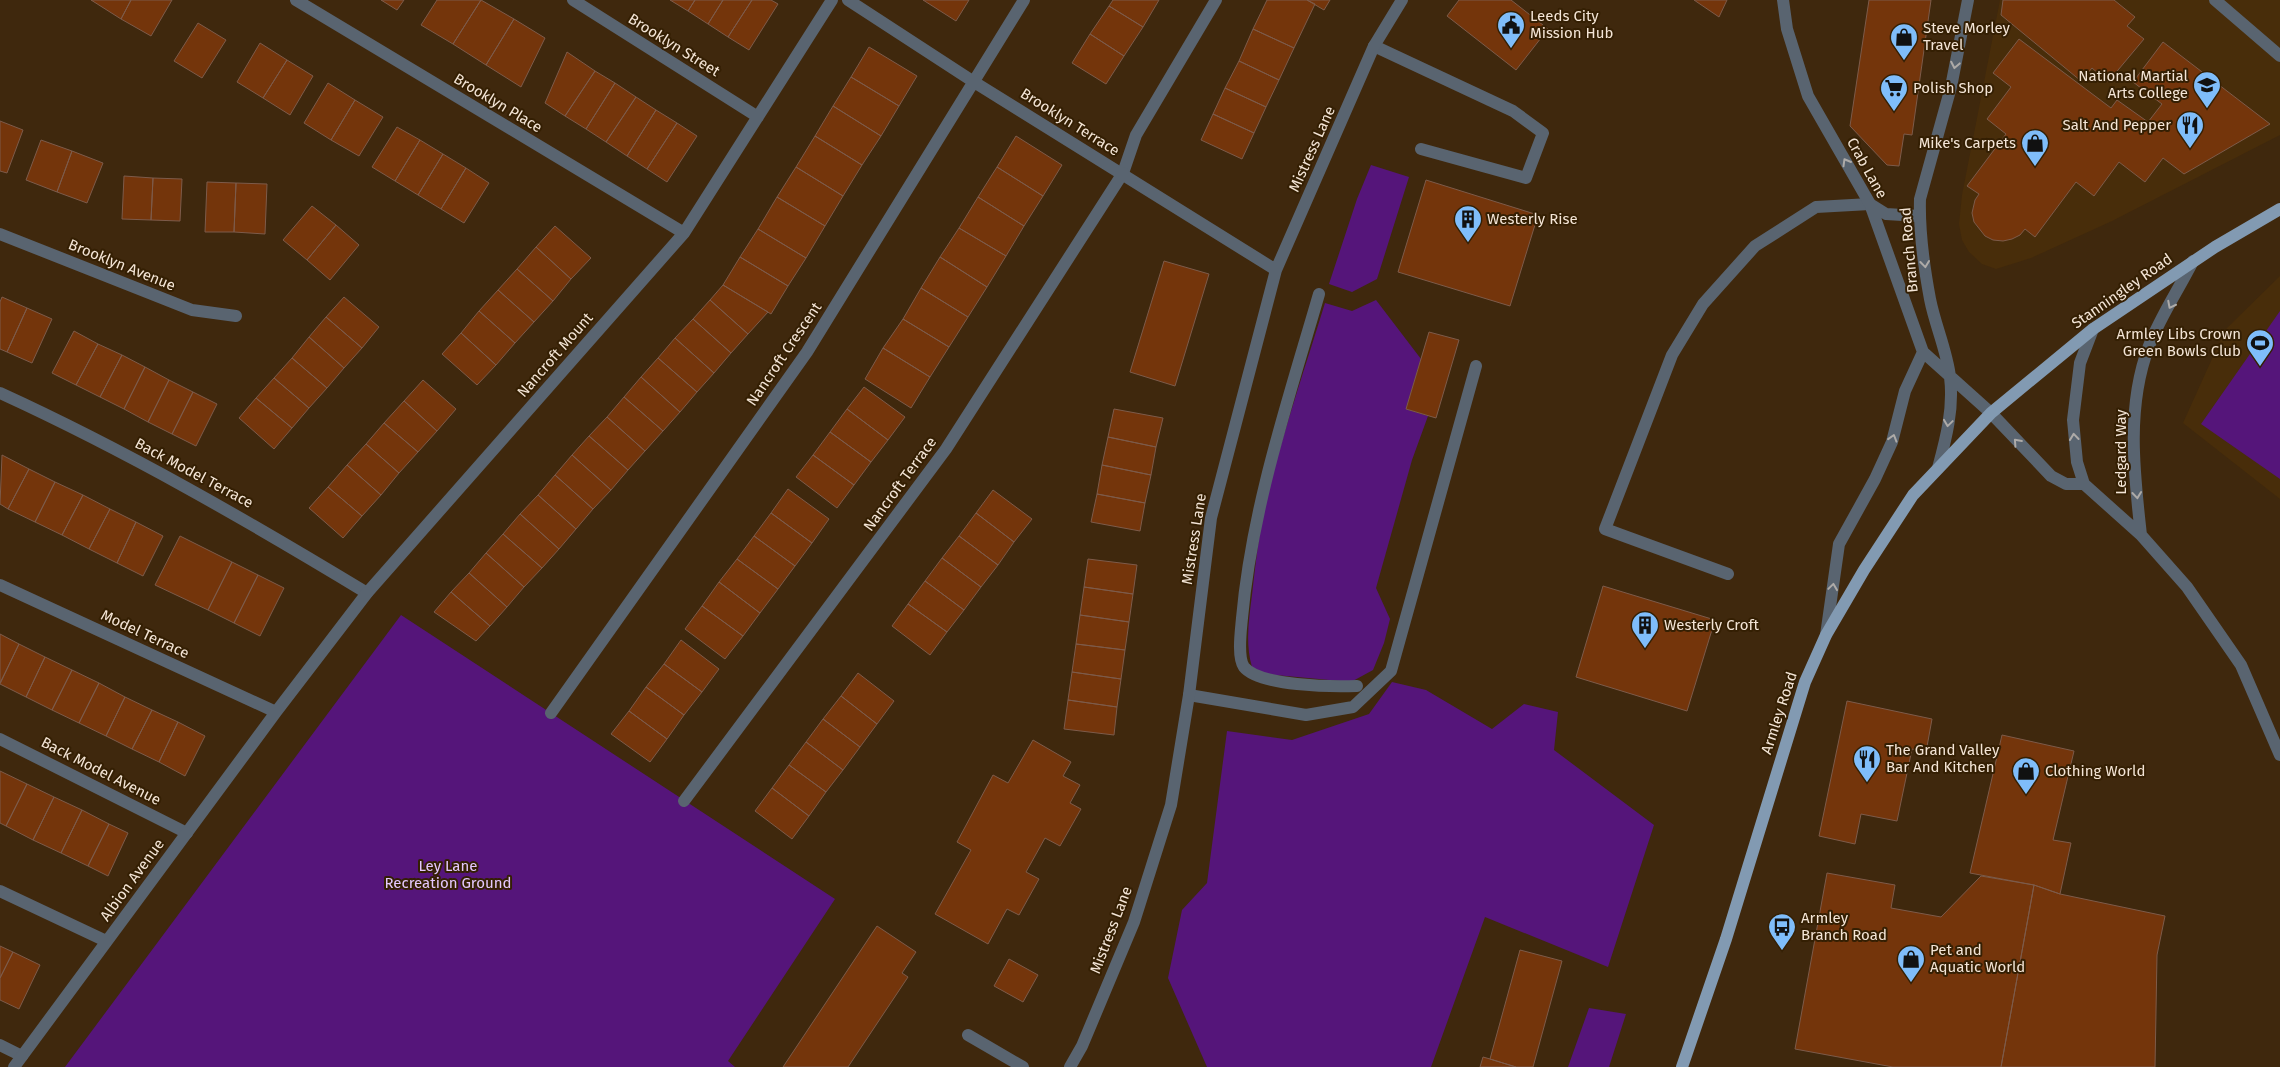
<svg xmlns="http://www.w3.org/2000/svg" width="2280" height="1067" viewBox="0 0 2280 1067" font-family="'Fira Sans',sans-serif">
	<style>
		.built { fill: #482d0a }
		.green { fill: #55157a }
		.building { fill: #74350b; stroke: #7d5b4a }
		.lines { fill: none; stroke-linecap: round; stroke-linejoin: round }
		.service { stroke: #596470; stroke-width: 12 }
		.pedestrian { stroke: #596470; stroke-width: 12 }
		.minor { stroke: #596470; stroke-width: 12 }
		.tertiary { stroke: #596470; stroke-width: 12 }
		.primary { stroke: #829ab2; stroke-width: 12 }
		.oneway { stroke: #aeaba8 }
		.labels { text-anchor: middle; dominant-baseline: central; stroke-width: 4; stroke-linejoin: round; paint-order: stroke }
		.poi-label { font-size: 15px; fill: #f4e5d6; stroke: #341f03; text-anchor: start }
		.street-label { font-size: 15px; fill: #f4e5d6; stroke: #341f03 }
		.park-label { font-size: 15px; fill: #e4c7fe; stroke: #341f03 }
	</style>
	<rect width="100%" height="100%" fill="#3f280d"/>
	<path class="built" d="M2000,0H2280V135L2112,221L2031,258L1996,269L1982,264L1969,252L1962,240L1959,224L1962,195Z
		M2280,276V499L2183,423L2225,330Z"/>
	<path class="green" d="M1371,165L1409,177L1377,279L1352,292L1329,284L1357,199Z
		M1376,300L1421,359L1406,409L1428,416L1412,460L1376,588L1390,619L1384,643L1373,670L1351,682L1264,674L1252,667C1245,643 1249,619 1252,595C1256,560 1260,523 1269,489C1285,426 1306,365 1325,303L1352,311Z
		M2280,311V479L2201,424Z
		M401,615L835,899L728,1061L735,1067H65Z
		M1392,682L1426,690L1492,729L1524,704L1558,712L1554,750L1654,825L1608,967L1485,917L1431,1067H1207L1168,978L1182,910L1207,883L1227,731L1292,740L1369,714Z
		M1589,1008L1626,1014L1609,1067H1568Z"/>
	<path class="building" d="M91,0H131L121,19Z
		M131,0H172L151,36L121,19Z
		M381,0H404L397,10Z
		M437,0H481L453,44L421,25Z
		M481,0L514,19L486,65L453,44Z
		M670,0H695L688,11Z
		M695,0H723L708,24L688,11Z
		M723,0H752L728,37L708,24Z
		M752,0H771L778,4L749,50L728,37Z
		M923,0H969L956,21Z
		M1113,0H1159L1143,27L1109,6Z
		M1267,0H1307L1315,4L1294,48L1253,29Z
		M1307,0H1330L1324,10Z
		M1459,0H1511L1548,29L1516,70L1447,16Z
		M1694,0H1727L1719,17Z
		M1869,0H1931L1912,135L1904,134L1899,166L1887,165L1850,126Z
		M2003,0H2114L2135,17L2127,26L2144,39L2108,82L2092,68L2081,81L2001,15Z
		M1109,6L1143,27L1124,56L1090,34Z
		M514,19L545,38L521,87L486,65Z
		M198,23L226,40L202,78L174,61Z
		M1253,29L1294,48L1279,80L1239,61Z
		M1090,34L1124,56L1106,84L1072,63Z
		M2019,39L2111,108L2117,100L2148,122L2162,104L2133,82L2163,42L2270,124L2184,174L2163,158L2145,182L2119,162L2094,196L2076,182L2035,237L2025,229L2020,235L2012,239L2003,241L1993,240L1985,236L1974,222L1972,213L1975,200L1979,194L1967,186L2006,134L1987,119L2011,87L1993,73Z
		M260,43L287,60L263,98L237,82Z
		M869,47L917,76L899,106L851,77Z
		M567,52L595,71L565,116L545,103Z
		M287,60L313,76L290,115L263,98Z
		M1239,61L1279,80L1266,107L1225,88Z
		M595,71L615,83L586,129L565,116Z
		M851,77L899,106L881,136L833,106Z
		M328,83L355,100L331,140L304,123Z
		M615,83L636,97L606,142L586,129Z
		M1225,88L1266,107L1254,133L1213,114Z
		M636,97L656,110L627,156L606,142Z
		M355,100L383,117L359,156L331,140Z
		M833,106L881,136L862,165L815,136Z
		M656,110L677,123L647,169L627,156Z
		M1213,114L1254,133L1242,159L1201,140Z
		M0,121L23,130L7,173L0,171Z
		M677,123L697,136L667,182L647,169Z
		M397,127L420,140L395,181L372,167Z
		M815,136L862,165L843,196L796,167Z
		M1016,136L1062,165L1043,196L997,167Z
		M41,140L72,151L57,192L26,180Z
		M420,140L443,154L418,195L395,181Z
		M72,151L103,163L87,203L57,192Z
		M443,154L466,168L441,209L418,195Z
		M796,167L843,196L825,226L777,197Z
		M997,167L1043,196L1024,226L978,197Z
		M466,168L489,183L464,223L441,209Z
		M124,176L153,178L151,220L122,219Z
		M153,178L182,179L180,221L151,220Z
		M1426,180L1538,215L1510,306L1398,272Z
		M207,182L236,183L234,232H205Z
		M236,183L267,184L265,234L234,232Z
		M777,197L825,226L806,258L758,229Z
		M978,197L1024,226L1006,256L959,228Z
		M312,206L336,225L307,260L283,240Z
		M336,225L359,245L330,280L307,260Z
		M555,226L591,258L571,279L536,247Z
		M959,228L1006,256L987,287L940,257Z
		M758,229L806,258L788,286L740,257Z
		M536,247L571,279L553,301L517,269Z
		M740,257L788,286L771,314L723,285Z
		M940,257L987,287L968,317L921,288Z
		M1164,261L1209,274L1175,386L1130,372Z
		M517,269L553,301L534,322L498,290Z
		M723,285L768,312L748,334L710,300Z
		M921,288L968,317L949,347L903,319Z
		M498,290L534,322L515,343L479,311Z
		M2,297L27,308L7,352L0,349V302Z
		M344,297L379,327L362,348L326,317Z
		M710,300L748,334L731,353L693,319Z
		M27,308L52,319L32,363L7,352Z
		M479,311L515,343L496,365L461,333Z
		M326,317L362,348L344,368L309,337Z
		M693,319L731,353L714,373L675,338Z
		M903,319L949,347L930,377L883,348Z
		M74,331L98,344L76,385L52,373Z
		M1429,332L1459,340L1436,418L1406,409Z
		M461,333L496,365L477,385L442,354Z
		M309,337L344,368L327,388L292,358Z
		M675,338L714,373L697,392L658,358Z
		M98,344L122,355L100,397L76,385Z
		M883,348L930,377L911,408L865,379Z
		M122,355L145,367L124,409L100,397Z
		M292,358L327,388L309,408L274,378Z
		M658,358L697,392L680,412L641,377Z
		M145,367L169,380L148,422L124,409Z
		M641,377L680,412L663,431L624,397Z
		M274,378L309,408L292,428L256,398Z
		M169,380L193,392L172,434L148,422Z
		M423,380L456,409L437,431L404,401Z
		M864,387L905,417L888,440L847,409Z
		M193,392L217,404L196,446L172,434Z
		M624,397L663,431L645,451L607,417Z
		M256,398L292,428L274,449L239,418Z
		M404,401L437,431L418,452L384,423Z
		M847,409L888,440L871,462L830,432Z
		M1114,409L1163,418L1156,447L1108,437Z
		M607,417L645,451L628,470L589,436Z
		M384,423L418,452L399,473L366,444Z
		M830,432L871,462L854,485L813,455Z
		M589,436L628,470L611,490L572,455Z
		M1108,437L1156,447L1151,475L1102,465Z
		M366,444L399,473L381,495L347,465Z
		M2,455L29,469L8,509L0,504Z
		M572,455L611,490L593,509L555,475Z
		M813,455L854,485L837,508L796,477Z
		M347,465L381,495L362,516L328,487Z
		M1102,465L1151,475L1145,503L1097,494Z
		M29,469L55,482L35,522L8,509Z
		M555,475L593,509L576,529L538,495Z
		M55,482L83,495L62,535L35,522Z
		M328,487L362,516L343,538L309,508Z
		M788,489L829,519L812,543L771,513Z
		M993,490L1032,519L1014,542L976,513Z
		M1097,494L1145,503L1140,531L1091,522Z
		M83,495L110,509L89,549L62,535Z
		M538,495L576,529L559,549L520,514Z
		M110,509L136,522L117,563L89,549Z
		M771,513L812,543L795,566L754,536Z
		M976,513L1014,542L998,565L959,536Z
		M520,514L559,549L542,568L503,534Z
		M136,522L163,536L143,576L117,563Z
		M503,534L542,568L524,587L486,553Z
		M180,536L232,562L208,610L155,585Z
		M754,536L795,566L778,589L737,559Z
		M959,536L998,565L981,587L942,558Z
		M486,553L524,587L507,607L469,573Z
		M942,558L981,587L964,610L925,581Z
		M737,559L778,589L760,613L719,582Z
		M1088,559L1137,565L1133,594L1084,587Z
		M232,562L258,575L234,623L208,610Z
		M469,573L507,607L490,626L451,592Z
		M258,575L284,588L260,636L234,623Z
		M925,581L964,610L947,632L908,604Z
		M719,582L760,613L743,636L702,606Z
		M1603,586L1715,620L1687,711L1576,677Z
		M1084,587L1133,594L1129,622L1080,615Z
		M451,592L490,626L476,641L434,612Z
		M908,604L947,632L930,655L892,626Z
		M702,606L743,636L725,659L685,629Z
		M1080,615L1129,622L1125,650L1076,644Z
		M0,634L19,644L0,683Z
		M681,640L719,669L702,692L664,664Z
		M19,644L45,657L26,697L0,684Z
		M1076,644L1125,650L1121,679L1072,672Z
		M45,657L72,670L52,710L26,697Z
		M664,664L702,692L684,715L646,687Z
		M72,670L99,683L79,723L52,710Z
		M1072,672L1121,679L1117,707L1068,700Z
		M858,673L894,701L877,724L841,696Z
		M99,683L125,697L106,736L79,723Z
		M646,687L684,715L667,739L629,711Z
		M841,696L877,724L860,747L823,719Z
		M125,697L152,710L132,749L106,736Z
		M1068,700L1117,707L1114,735L1064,729Z
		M1847,701L1932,719L1926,752L1912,749L1897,821L1861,814L1855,844L1819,836Z
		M152,710L178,722L159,762L132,749Z
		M629,711L667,739L650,762L611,734Z
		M823,719L860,747L843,770L806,742Z
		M178,722L205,736L185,776L159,762Z
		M2002,735L2074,751L2053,840L2071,843L2060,894L2034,885L1970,873Z
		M1033,740L1071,762L1063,776L1080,785L1070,803L1081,809L1060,846L1045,838L1026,872L1039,879L1019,915L1007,909L988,944L935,914L971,850L957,842L993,775L1008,783Z
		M806,742L843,770L826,792L789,765Z
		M789,765L826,792L809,816L772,788Z
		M0,771L27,784L6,826L0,823Z
		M27,784L54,797L33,840L6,826Z
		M772,788L809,816L792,839L755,811Z
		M54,797L82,810L61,853L33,840Z
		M82,810L109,824L88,866L61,853Z
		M109,824L128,833L108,876L88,866Z
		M1827,873L1895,885L1891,908L1941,917L1981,876L2034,885L2001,1067H1893L1795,1049Z
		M2034,885L2060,894L2165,916L2157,955L2155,1067H2001Z
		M877,926L916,952L902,973L908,977L848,1067H783Z
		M0,946L13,952L0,978Z
		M1520,950L1562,961L1533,1067H1516L1490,1059Z
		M13,952L40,965L19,1009L0,1000V978Z
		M1009,959L1038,975L1023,1002L994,986Z
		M1483,1057L1490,1059L1516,1067H1480Z"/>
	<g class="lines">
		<path class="service" d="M2215,0L2280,56
			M1374,46L1513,111L1543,133L1526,178L1421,149
			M1123,173L1136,135L1216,0
			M0,393C127,451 248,521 367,593
			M1189,695L1306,715L1353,707L1391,671L1476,366
			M0,739L187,833
			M968,1035L1023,1067
			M0,1045L22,1056"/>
		<path class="pedestrian" d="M1319,294C1288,401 1252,507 1242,618C1241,630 1237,657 1244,667C1259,686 1333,687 1357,686"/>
		<path class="minor" d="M296,0L684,233
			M573,0L758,117
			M848,0L974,82L1276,270
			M0,234L192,310L236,316
			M1728,574L1605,529L1672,355L1703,304L1755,246L1816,207L1870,204
			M0,585L276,712
			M551,713L807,352L1024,0
			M684,801L946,449L1123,173
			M0,891L106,941
			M14,1067L276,712L367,593L684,233L832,0
			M1070,1067L1082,1046L1134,922L1171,805L1189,695L1211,518L1276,270L1374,46L1402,0"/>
		<path class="tertiary" d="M1783,0L1787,29L1808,96L1870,204L1923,352L1991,413L2051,476L2066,484H2084
			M1870,204L1886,214L1919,216
			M2093,329L2080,363L2073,420L2077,462L2084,484L2141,535L2187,587L2241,665L2280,755
			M1938,468C1946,439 1954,408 1950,377C1947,351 1935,325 1930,299C1924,267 1919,232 1920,199L1951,87L1968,0
			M2141,535C2134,473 2126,406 2149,346C2160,317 2179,289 2193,261
			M1826,635L1839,544L1875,479L1892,442L1905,391L1923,352"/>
		<path class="primary" d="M1682,1067L1726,939L1805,682L1826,635L1864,570L1913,495L1991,413L2093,329L2215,247L2280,209"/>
	</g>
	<defs><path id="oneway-chevron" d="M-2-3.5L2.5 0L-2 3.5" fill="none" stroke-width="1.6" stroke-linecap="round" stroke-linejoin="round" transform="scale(1.25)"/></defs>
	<g class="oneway">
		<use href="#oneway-chevron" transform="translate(1955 65) rotate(101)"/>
		<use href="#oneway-chevron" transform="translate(1846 162) rotate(-120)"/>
		<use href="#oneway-chevron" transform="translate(1925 264) rotate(83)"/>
		<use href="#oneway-chevron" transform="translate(2171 305) rotate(117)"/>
		<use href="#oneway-chevron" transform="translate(1948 423) rotate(98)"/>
		<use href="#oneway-chevron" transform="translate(2074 437) rotate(-96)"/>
		<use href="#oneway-chevron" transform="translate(1893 438) rotate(-73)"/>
		<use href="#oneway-chevron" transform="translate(2017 442) rotate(-132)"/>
		<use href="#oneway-chevron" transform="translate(2137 495) rotate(84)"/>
		<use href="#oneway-chevron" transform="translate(1833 587) rotate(-82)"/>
	</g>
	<defs>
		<g id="civic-pin" transform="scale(1.4375)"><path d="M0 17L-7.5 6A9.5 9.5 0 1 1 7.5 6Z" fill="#7fbdfa" stroke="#341f03"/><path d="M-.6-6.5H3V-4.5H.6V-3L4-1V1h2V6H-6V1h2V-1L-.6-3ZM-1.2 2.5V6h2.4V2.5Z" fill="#111"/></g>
		<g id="shop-pin" transform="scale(1.4375)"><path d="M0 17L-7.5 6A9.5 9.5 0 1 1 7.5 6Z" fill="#7fbdfa" stroke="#341f03"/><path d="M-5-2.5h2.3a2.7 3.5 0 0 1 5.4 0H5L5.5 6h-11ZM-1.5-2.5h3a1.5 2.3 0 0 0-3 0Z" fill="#111"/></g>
		<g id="university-pin" transform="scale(1.4375)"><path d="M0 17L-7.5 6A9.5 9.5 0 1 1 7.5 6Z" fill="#7fbdfa" stroke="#341f03"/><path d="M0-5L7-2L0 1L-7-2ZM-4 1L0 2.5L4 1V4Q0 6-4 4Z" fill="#111"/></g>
		<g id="supermarket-pin" transform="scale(1.4375)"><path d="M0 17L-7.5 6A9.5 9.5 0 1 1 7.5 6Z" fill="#7fbdfa" stroke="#341f03"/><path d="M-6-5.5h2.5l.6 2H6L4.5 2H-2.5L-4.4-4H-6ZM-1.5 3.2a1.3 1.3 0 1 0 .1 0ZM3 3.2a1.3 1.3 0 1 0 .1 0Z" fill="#111"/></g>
		<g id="restaurant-pin" transform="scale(1.4375)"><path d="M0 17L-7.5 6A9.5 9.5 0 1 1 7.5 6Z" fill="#7fbdfa" stroke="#341f03"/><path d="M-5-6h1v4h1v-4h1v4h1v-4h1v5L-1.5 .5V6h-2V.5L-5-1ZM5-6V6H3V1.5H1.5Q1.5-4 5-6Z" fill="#111"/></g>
		<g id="building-pin" transform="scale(1.4375)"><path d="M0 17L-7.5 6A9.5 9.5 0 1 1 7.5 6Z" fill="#7fbdfa" stroke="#341f03"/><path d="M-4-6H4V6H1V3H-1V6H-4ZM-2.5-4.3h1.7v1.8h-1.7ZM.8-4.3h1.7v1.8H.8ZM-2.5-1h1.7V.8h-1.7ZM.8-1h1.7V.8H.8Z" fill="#111"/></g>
		<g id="stadium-pin" transform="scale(1.4375)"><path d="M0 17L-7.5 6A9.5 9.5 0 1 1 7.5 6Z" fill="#7fbdfa" stroke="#341f03"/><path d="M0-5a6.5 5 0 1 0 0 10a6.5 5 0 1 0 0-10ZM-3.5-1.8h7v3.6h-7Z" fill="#111"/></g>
		<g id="bus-pin" transform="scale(1.4375)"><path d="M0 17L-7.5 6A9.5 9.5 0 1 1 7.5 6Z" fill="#7fbdfa" stroke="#341f03"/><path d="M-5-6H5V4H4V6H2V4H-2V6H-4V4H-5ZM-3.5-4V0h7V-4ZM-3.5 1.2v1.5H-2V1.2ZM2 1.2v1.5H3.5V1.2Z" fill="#111"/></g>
	</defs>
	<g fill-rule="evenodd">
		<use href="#civic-pin" x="1511" y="25"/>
		<use href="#shop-pin" x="1904" y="37"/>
		<use href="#university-pin" x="2207" y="85"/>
		<use href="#supermarket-pin" x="1894" y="88"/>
		<use href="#restaurant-pin" x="2190" y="125"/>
		<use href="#shop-pin" x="2035" y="143"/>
		<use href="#building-pin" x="1468" y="219"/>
		<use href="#stadium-pin" x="2260" y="343"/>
		<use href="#building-pin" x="1645" y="625"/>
		<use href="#restaurant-pin" x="1867" y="759"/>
		<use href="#shop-pin" x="2026" y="771"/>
		<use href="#bus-pin" x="1782" y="927"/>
		<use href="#shop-pin" x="1911" y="959"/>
	</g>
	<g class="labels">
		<g class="poi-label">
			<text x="1530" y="16">Leeds City<tspan x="1530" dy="17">Mission Hub</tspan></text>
			<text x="1923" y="28">Steve Morley<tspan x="1923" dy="17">Travel</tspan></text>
			<text x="2188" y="76" text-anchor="end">National Martial<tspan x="2188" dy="17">Arts College</tspan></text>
			<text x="1913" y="88">Polish Shop</text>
			<text x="2171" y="125" text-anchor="end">Salt And Pepper</text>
			<text x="2016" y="143" text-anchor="end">Mike's Carpets</text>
			<text x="1487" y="219">Westerly Rise</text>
			<text x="2241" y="334" text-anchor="end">Armley Libs Crown<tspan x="2241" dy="17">Green Bowls Club</tspan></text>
			<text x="1664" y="625">Westerly Croft</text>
			<text x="1886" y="750">The Grand Valley<tspan x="1886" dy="17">Bar And Kitchen</tspan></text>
			<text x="2045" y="771">Clothing World</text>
			<text x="1801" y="918">Armley<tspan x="1801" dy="17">Branch Road</tspan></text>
			<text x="1930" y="950">Pet and<tspan x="1930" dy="17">Aquatic World</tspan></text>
		</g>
		<g class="street-label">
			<text transform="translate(674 45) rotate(32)">Brooklyn Street</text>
			<text transform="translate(498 103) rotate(31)">Brooklyn Place</text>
			<text transform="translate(1070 122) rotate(32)">Brooklyn Terrace</text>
			<text transform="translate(1312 149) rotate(-66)">Mistress Lane</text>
			<text transform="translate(1867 168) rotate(61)">Crab Lane</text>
			<text transform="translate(1909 250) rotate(-95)">Branch Road</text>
			<text transform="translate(122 265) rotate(22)">Brooklyn Avenue</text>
			<text transform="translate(2122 291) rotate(-35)">Stanningley Road</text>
			<text transform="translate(784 354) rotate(-56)">Nancroft Crescent</text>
			<text transform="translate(555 355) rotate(-49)">Nancroft Mount</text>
			<text transform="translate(2121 452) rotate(-90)">Ledgard Way</text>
			<text transform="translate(194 473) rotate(28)">Back Model Terrace</text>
			<text transform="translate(900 484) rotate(-54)">Nancroft Terrace</text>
			<text transform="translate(1194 539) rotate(-81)">Mistress Lane</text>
			<text transform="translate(145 634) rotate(25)">Model Terrace</text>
			<text transform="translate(1779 713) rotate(-72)">Armley Road</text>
			<text transform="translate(101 771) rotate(27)">Back Model Avenue</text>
			<text transform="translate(132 880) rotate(-54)">Albion Avenue</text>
			<text transform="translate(1111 930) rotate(-69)">Mistress Lane</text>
		</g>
		<g class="park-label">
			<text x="448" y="866">Ley Lane<tspan x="448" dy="17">Recreation Ground</tspan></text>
		</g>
	</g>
</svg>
